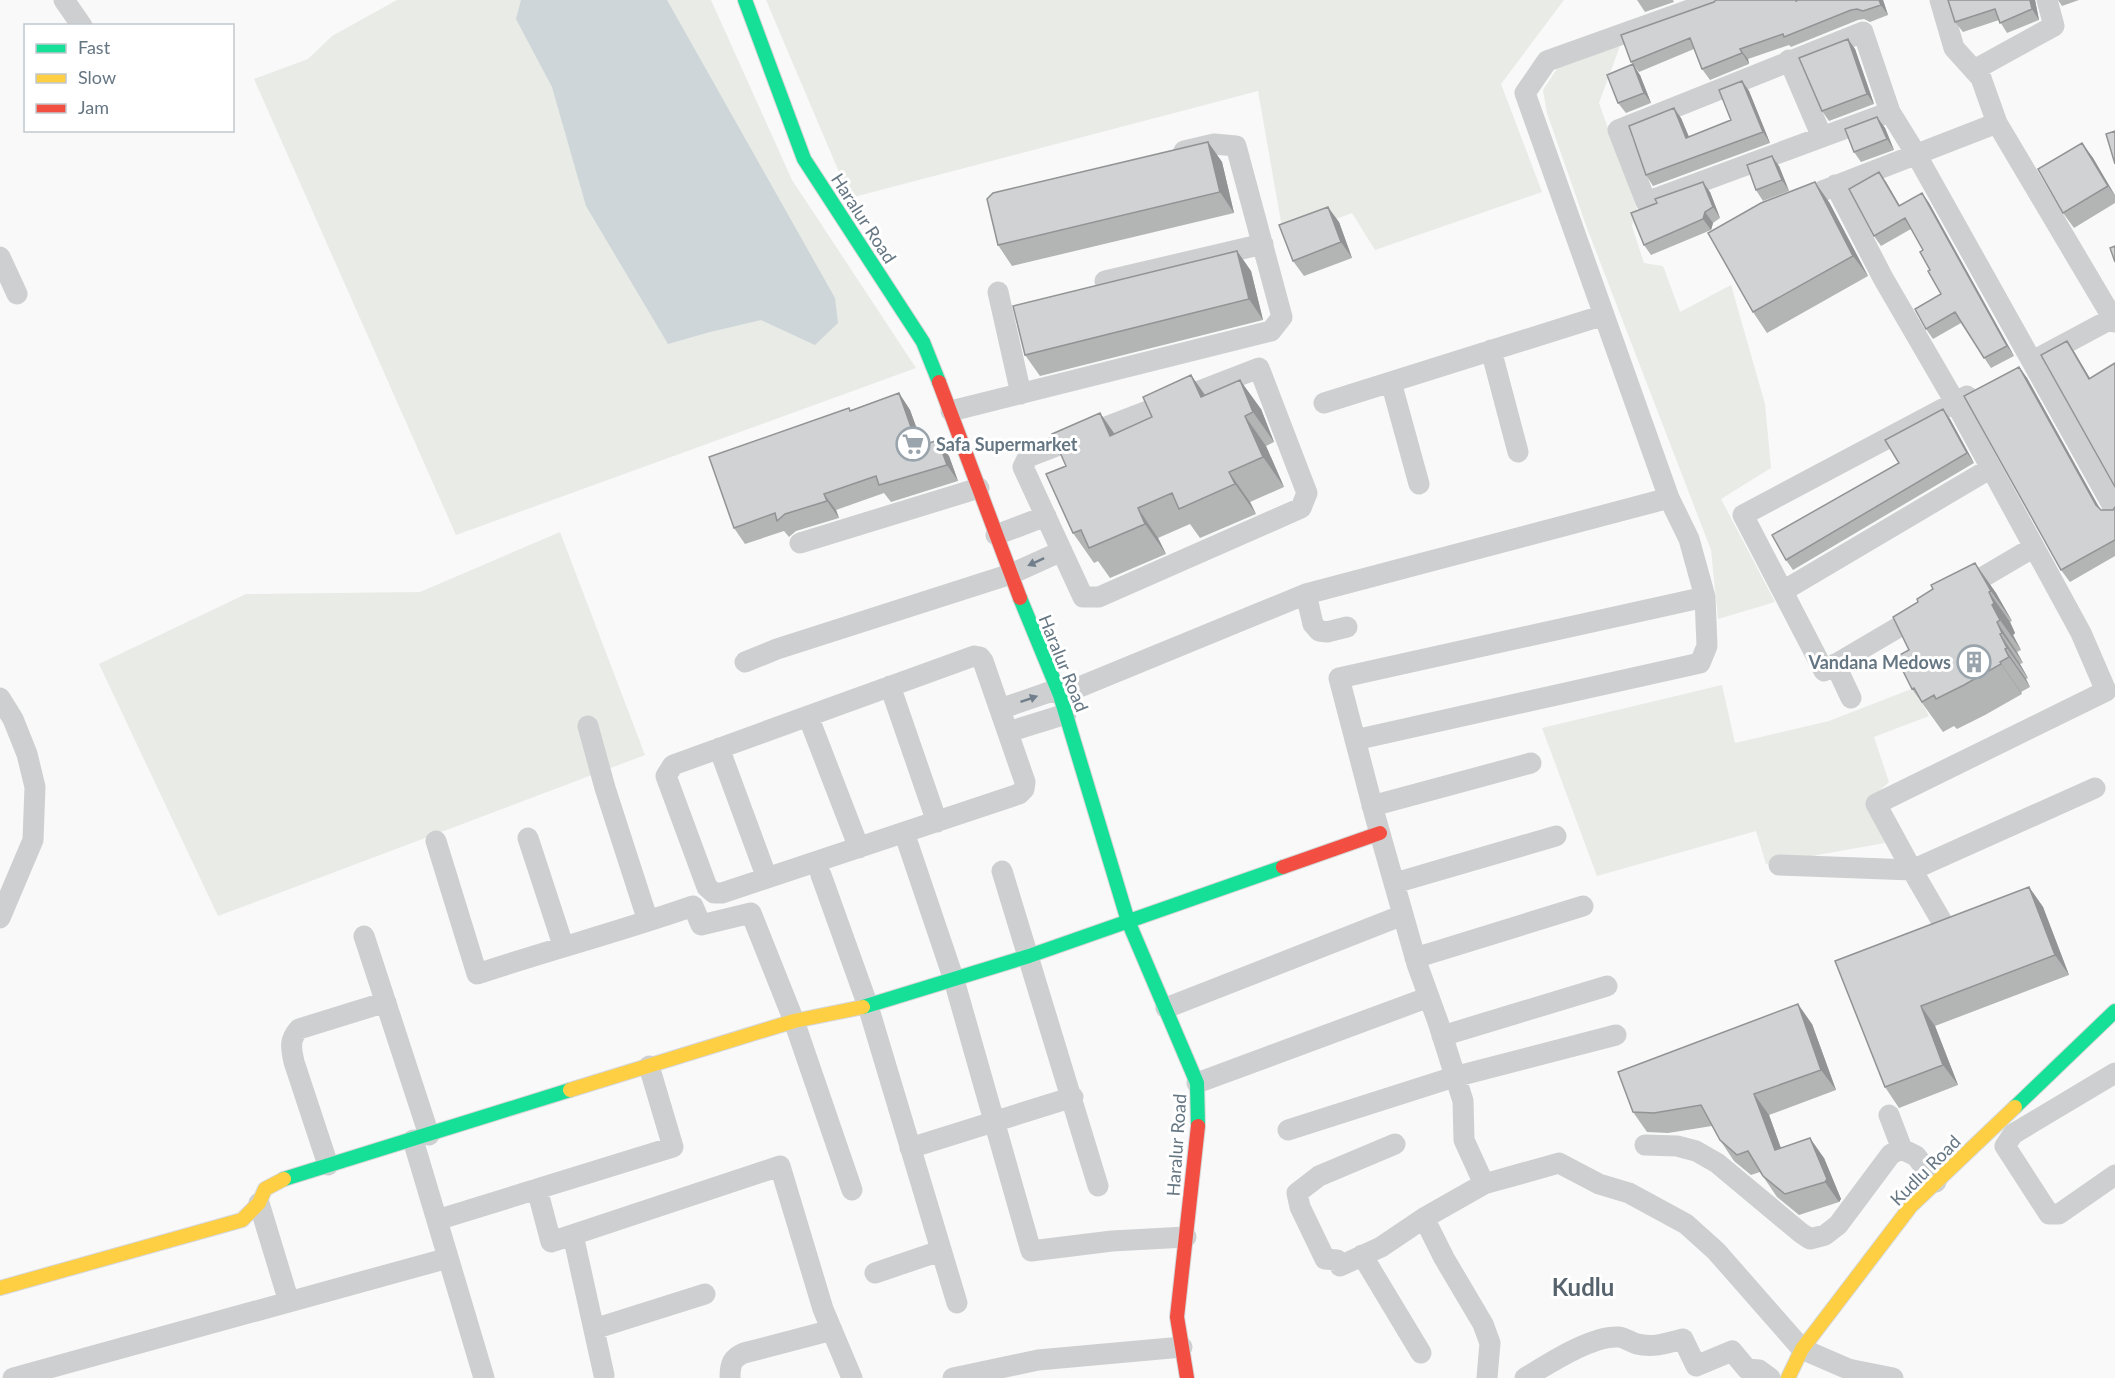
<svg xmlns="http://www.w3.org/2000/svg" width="2115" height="1378" viewBox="0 0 2115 1378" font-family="Lato,sans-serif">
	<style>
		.green { fill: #e8ebe6 }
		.water { fill: #ced6d9 }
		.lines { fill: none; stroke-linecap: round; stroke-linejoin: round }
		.fast-casing { stroke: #d5d6d7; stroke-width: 16 }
		.slow-casing { stroke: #d5d6d7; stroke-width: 16 }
		.jam-casing { stroke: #d5d6d7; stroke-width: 16 }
		.street { stroke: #cecfd0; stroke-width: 21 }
		.fast { stroke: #16e098; stroke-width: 14 }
		.slow { stroke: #ffcf43; stroke-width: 14 }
		.jam { stroke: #f24e42; stroke-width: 14 }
		.wall { fill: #b3b5b5 }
		.shaded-wall { fill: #929394 }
		.building { fill: #d0d2d3; stroke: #929394; stroke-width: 1.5 }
		.oneway { fill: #707f8b }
		.labels { text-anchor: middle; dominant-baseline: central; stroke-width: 6; stroke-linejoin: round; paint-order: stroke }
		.street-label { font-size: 18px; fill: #657683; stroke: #fff }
		.poi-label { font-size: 18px; font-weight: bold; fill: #657683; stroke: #fff; text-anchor: start }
		.district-label { font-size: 24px; font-weight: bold; fill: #57646e; stroke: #fff }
	</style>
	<rect width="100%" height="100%" fill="#f9f9f9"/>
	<path class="green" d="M397,0H711L792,180L916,368L456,535L254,79L308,59L332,36Z
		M766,0H1564L1501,84L1542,192L1375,250L1352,213L1284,239L1258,91L850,198Z
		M1620,46L1599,103L1637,209L1632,226L1644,263L1663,266L1680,312L1731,285L1765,404L1771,468L1721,499L1775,602L1718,619L1711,550L1587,228L1547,113L1543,90L1560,64Z
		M560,532L645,755L218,916L99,664L246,594L420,592Z
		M1722,685L1735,743L1829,721L1914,688L1929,716L1874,737L1889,782L1868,802L1885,843L1766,864L1756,831L1597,876L1542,728Z"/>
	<path class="water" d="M521,0H667L835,298L838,323L815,345L761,320L710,332L668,344L586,206L552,87L516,19Z"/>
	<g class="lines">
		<g class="fast-casing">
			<path id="fast" d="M745,0L804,159L923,342L939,382
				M1020,598L1060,695L1128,921L1197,1083L1198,1126
				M863,1007L1029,956L1283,867
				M2015,1107L2115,1011
				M284,1179L570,1090"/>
		</g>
		<g class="slow-casing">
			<path id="slow" d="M570,1090L794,1021L863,1007
				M0,1288L242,1220L259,1203L265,1189L284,1179
				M1788,1378L1802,1349L1911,1206L2015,1107"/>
		</g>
		<g class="jam-casing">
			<path id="jam" d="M939,382L1020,598
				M1283,867L1380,833
				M1187,1378L1177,1317L1198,1126"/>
		</g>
		<path class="street" d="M64,0L82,26
			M1940,0L1954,48L1981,78L1997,123L2115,322
			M1789,60L1822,137
			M1974,70L2054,26L2047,0
			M1890,112L1646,202L1618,130L1863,32L1890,112L1916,154L2115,510
			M1835,185L1883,278L1955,402L2081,633L2106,691L1876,804L1912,870L2095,788
			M1822,191L1997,123
			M0,257L17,294
			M1105,281L1263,244
			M998,292L1021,394
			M1491,350L1518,452
			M2042,356L2113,318
			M1259,368L1307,493L1301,508L1099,597H1083L1023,467L1028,457Z
			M1391,382L1419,484
			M1324,403L1604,315
			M951,411L1271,331L1282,317L1236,146L1214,144L1184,151
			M996,535L1046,516
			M800,543L979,488
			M1961,590L2034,547
			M1783,591L1991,468
			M1306,594L1313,624L1319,631L1327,632L1347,627
			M1921,614L1824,671L1743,515L1967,396
			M974,656L980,657L983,661L1025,782L1024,789L1019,794L722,893H714L707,887L666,776L673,765Z
			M745,662L777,649L1011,574L1062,551
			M1835,664L1851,698
			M890,686L937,822
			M1060,695L1306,594L1669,498
			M0,698L13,719L27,754L35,787L33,840L0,918
			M1000,709L1058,689
			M808,716L859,848
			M588,726L605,788L648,921
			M1008,732L1066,714
			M1355,740L1700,663L1707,646L1705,597L1689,539L1669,498L1525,93L1547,61L1717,0
			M719,748L767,878
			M1372,806L1531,763
			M528,838L563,945
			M436,841L477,974C549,950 622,931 693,906L701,925L751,913L794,1021L852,1190
			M908,844L954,980L1031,1251L1112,1241L1186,1237
			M1779,865L1912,870L1941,920
			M1002,871L1098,1186
			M821,875L868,1006L957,1303
			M1395,883L1556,836
			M364,936L429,1135
			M1415,958L1583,906
			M1166,1008L1403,915
			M1442,1036L1607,986
			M2115,1073L2013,1134L2005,1146L2049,1214H2059L2115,1175
			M1197,1083L1429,997
			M1889,1115L1902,1149
			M1288,1130L1454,1077L1616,1035
			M413,1140L484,1378
			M1395,1144L1319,1176L1297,1193L1300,1207L1325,1259L1337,1260L1340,1266L1381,1247L1424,1218L1484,1184L1559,1163L1599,1184L1629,1193L1686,1224L1716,1251L1802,1349L1848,1369L1893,1378
			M1645,1145L1677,1146L1696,1151L1717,1163L1801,1233L1810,1239L1825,1235L1838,1225L1891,1154L1902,1149L1916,1156L1936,1182
			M910,1148L1073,1097
			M328,1165L294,1062C291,1048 289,1040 299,1029L386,1002
			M1484,1184L1464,1140L1463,1101L1438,1022L1417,964L1375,816L1339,678L1705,597
			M537,1189L551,1242L780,1166L823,1309L852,1378
			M259,1203L289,1302
			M1424,1218L1444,1258L1483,1324L1490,1343L1487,1378
			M437,1220L673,1147L649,1066
			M573,1235L604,1375
			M1362,1255L1421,1353
			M875,1273L940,1251
			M594,1329L705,1294
			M13,1378L448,1258
			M730,1378C730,1364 732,1358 744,1353L832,1330
			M953,1378L1038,1360L1182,1347
			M1525,1378C1548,1364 1592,1335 1619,1337C1625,1338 1631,1342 1637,1344C1653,1348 1668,1343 1683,1339L1696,1366L1732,1351L1747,1369L1759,1370L1770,1378"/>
		<use href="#fast" class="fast"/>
		<use href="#slow" class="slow"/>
		<use href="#jam" class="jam"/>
	</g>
	<path class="wall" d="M1637,0H1673L1674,2L1645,12Z
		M1883,0L1888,15L1870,22L1864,19L1858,20L1791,47L1789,45L1748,59L1749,64L1710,80L1702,69L1694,49L1639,72L1631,62L1714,2Z
		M1948,0H2035L2039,20L2007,33L1999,20L1963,32L1955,22Z
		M2058,0H2079L2062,6Z
		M1855,49L1874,104L1829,121L1822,111Z
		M1640,75L1651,103L1626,113L1618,103Z
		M1742,81L1749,91L1770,143L1653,186L1646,175L1681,118L1689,137L1731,120Z
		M1877,117L1885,128L1894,150L1861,162L1854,152Z
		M1208,142L1222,162L1234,213L1012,266L998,245Z
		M2082,143L2093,158L2115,195V203L2074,228L2063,213Z
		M1779,166L1789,191L1763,201L1756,190Z
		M1886,182L1900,206L1922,193L1929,203L2014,356L1991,368L1961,323L1933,339L1926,329L1941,294L1923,250L1911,229L1881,246L1874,236Z
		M1710,192L1720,218L1713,223L1711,230L1651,255L1644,245Z
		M1829,202L1868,276L1767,333L1753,312Z
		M1339,222L1352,258L1304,276L1293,261Z
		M1237,251L1251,271L1263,320L1040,376L1025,355Z
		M2019,367L2027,378L2099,508L2101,510H2113L2115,507V556L2070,582L2061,570Z
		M1191,375L1205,395L1261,409L1274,442L1266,446L1284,487L1250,502L1256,514L1200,538L1190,524L1158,538L1166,554L1110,578L1098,561L1094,563L1073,533L1066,466L1100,413L1114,434L1152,417Z
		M899,393L910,410L923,445L949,456L958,481L891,502L884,493L836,510L839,518L796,531L789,537L784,531L745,544L734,528L851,410Z
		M1943,409L1950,419L1974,463L1793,570L1786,560L1899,463Z
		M1975,563L1996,593L2012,621L2010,622L2015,633L2013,635L2021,650L2017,652L2023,663L2020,664L2028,678L2026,679L2030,687L2021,692L2022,694L1985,715L1957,729L1954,726L1943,732L1912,689L1909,650L1918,602Z
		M2029,887L2043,907L2069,975L1935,1026L1958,1085L1899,1108L1885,1087L1835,961Z
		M1812,1024L1836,1090L1769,1115L1781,1148L1824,1158L1841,1199L1839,1202L1799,1215L1777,1197L1760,1172L1751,1175L1734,1161L1720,1140L1712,1126L1668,1133L1647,1132L1633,1112Z"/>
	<path class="shaded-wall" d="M1879,0H1883L1888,15L1881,5Z
		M2030,0H2035L2039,20L2032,9Z
		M1848,39L1855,49L1874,104L1867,94Z
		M1740,49L1748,59L1749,64L1742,53Z
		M1633,64L1640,75L1651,103L1644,93Z
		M1742,81L1749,91L1770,143L1763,132Z
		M1674,108L1681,118L1694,149L1686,138Z
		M1877,117L1885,128L1894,150L1887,139Z
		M1208,142L1222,162L1234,213L1220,192Z
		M2082,143L2093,158L2115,196L2108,186Z
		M1772,156L1779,166L1789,191L1782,180Z
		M1879,172L1886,182L1906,217L1899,206Z
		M1703,182L1710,192L1720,218L1713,207Z
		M1815,182L1829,202L1868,276L1853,256Z
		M1922,193L1929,203L2014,356L2007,346Z
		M1328,207L1339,222L1352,258L1341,242Z
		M1705,212L1713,223L1711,230L1703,219Z
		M1237,251L1251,271L1263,320L1249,299Z
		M2067,341L2075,353L2097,390L2089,379Z
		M2019,367L2027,378L2104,516L2096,505Z
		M1191,375L1212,405L1201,397Z
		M1240,380L1261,409L1274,442L1253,412Z
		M899,393L910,410L929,463L918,447Z
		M1943,409L1950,419L1974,463L1967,453Z
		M1100,413L1121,443L1110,436Z
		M1245,416L1266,446L1284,487L1263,457Z
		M938,440L949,456L958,481L947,465Z
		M1229,472L1250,502L1256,514L1235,484Z
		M824,494L836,510L839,518L827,501Z
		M1138,508L1158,538L1166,554L1145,524Z
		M1975,563L1996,593L2012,621L1991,591Z
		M1989,592L2010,622L2015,633L2013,635L2021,650L2000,620L1992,605Z
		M1997,622L2017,652L2023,663L2002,633Z
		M2000,634L2020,664L2028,678L2007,648Z
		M2005,649L2026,679L2030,687L2009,657Z
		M2000,662L2021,692L2022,694L2001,664Z
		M2029,887L2043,907L2069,975L2055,955Z
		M1798,1004L1812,1024L1836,1090L1821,1070Z
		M1921,1006L1935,1026L1958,1085L1943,1065Z
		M1754,1094L1769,1115L1789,1171L1775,1150Z
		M1810,1138L1824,1158L1841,1199L1839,1202L1825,1182Z"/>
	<path class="building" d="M1716,0H1796V1L1798,0H1879L1881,5L1863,11L1857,9L1851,10L1784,37L1783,34L1740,49L1742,53L1702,69L1690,38L1631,62L1621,35L1714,2Z
		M1948,0H2030L2032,9L2000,23L1995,9L1955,22Z
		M1848,39L1867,94L1822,111L1799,58Z
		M1633,64L1644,93L1618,103L1607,75Z
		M1742,81L1763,132L1646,175L1629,126L1674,108L1686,138L1731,120L1719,90Z
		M1877,117L1887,139L1854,152L1845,129Z
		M2115,131V164L2106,134Z
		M1208,142L1220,192L998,245L987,199L993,193Z
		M2082,143L2108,186L2063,213L2038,169Z
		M1772,156L1782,180L1756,190L1747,165Z
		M1879,172L1899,206L1922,193L2007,346L1984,358L1955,312L1926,329L1915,309L1941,294L1928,271L1930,270L1920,252L1923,250L1905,218L1874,236L1849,189Z
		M1703,182L1713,207L1705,212L1703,219L1644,245L1631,213L1657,203L1655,199Z
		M1815,182L1853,256L1753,312L1708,233L1761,203Z
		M1328,207L1341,242L1293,261L1279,225Z
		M2115,246V262L2110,248Z
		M1237,251L1249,299L1025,355L1013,306Z
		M2067,341L2089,379L2115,363V487L2041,355Z
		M2019,367L2096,505L2101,510H2113L2115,507V540L2061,570L1964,396Z
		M1191,375L1201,397L1240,380L1253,412L1245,416L1263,457L1229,472L1235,484L1179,509L1172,493L1138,508L1145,524L1089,548L1081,530L1073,533L1046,474L1066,466L1052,434L1100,413L1110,436L1152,417L1143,397Z
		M899,393L918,447L938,440L947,465L879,485L876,476L824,494L827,501L785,514L777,521L775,513L734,528L709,457L849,408L850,411Z
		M1943,409L1967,453L1786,560L1772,535L1899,463L1885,440Z
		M1975,563L1991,591L1989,592L1994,603L1992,605L2000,620L1997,622L2002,633L2000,634L2007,648L2005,649L2009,657L2000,662L2001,664L1964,685L1936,699L1934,695L1922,702L1914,688L1912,689L1896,657L1909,650L1893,617L1918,602L1917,599L1933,589L1931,585Z
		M2029,887L2055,955L1921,1006L1943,1065L1885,1087L1835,961Z
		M1798,1004L1821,1070L1754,1094L1775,1150L1810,1138L1827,1179L1825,1182L1785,1194L1763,1176L1748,1151L1737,1155L1720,1140L1701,1105L1654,1113L1633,1112L1618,1072Z"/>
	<defs><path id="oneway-solid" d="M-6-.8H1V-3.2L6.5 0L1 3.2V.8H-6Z" transform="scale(1.5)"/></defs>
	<g class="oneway">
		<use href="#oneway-solid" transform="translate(1036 562) rotate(155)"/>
		<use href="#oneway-solid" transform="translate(1029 699) rotate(-19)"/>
	</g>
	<defs>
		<g id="supermarket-ring" transform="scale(1.725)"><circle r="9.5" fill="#fff" stroke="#99a4ac" stroke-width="1.5"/><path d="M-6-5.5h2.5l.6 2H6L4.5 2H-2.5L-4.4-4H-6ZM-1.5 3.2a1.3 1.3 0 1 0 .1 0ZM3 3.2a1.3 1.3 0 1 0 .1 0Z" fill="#99a4ac"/></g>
		<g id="building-ring" transform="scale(1.725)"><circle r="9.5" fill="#fff" stroke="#99a4ac" stroke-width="1.5"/><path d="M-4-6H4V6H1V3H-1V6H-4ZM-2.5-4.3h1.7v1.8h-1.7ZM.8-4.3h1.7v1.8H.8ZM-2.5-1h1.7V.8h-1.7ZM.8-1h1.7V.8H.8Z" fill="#99a4ac"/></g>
	</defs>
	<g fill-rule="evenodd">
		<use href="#supermarket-ring" x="913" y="444"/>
		<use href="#building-ring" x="1974" y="662"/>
	</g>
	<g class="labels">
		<g class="street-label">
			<text transform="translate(864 218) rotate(57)">Haralur Road</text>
			<text transform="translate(1064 663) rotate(68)">Haralur Road</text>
			<text transform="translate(1176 1145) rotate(-86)">Haralur Road</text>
			<text transform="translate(1925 1170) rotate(-45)">Kudlu Road</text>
		</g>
		<g class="poi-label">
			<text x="936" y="444">Safa Supermarket</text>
			<text x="1951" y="662" text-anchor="end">Vandana Medows</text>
		</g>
		<g class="district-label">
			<text x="1583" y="1286">Kudlu</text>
		</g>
	</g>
	<rect x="24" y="24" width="210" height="108" fill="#ffffff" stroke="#c1c8cd" stroke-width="1.5"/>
	<rect x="36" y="44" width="30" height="9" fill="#16e098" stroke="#c1c8cd" stroke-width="1.5"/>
	<text x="78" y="54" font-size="18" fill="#657683">Fast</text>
	<rect x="36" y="74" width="30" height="9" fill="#ffcf43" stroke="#c1c8cd" stroke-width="1.5"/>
	<text x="78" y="84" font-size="18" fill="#657683">Slow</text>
	<rect x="36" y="104" width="30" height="9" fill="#f24e42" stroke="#c1c8cd" stroke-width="1.5"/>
	<text x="78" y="114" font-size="18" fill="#657683">Jam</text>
</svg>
